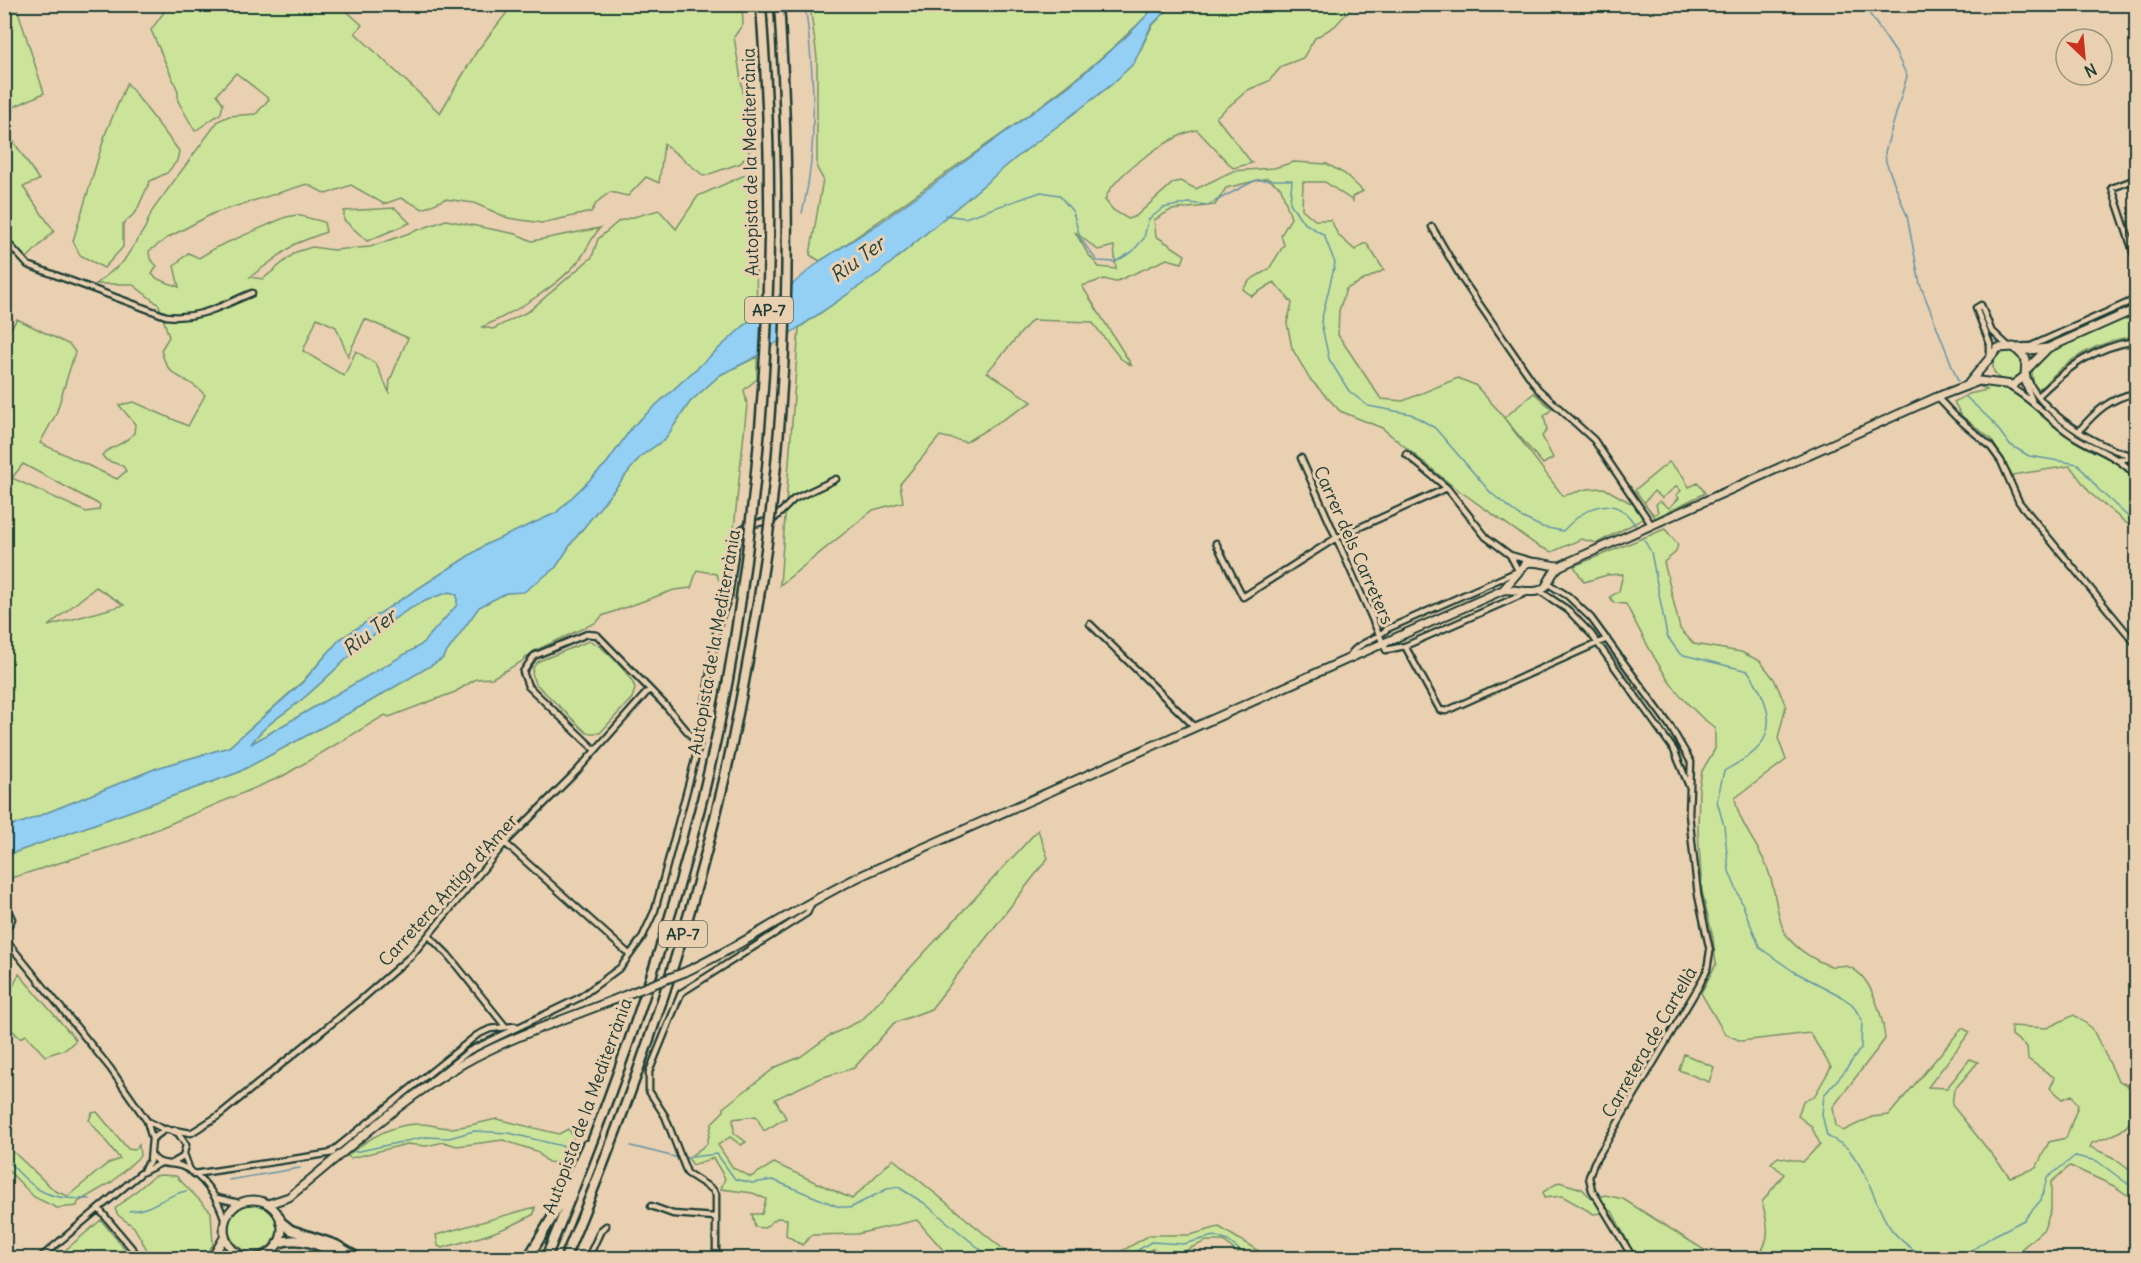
<svg xmlns="http://www.w3.org/2000/svg" width="2141" height="1263" viewBox="0 0 2141 1263" font-family="Delius,sans-serif">
	<style>
		.green { fill: #cce499; stroke: #769066; stroke-width: 1.5; fill-rule: evenodd }
		.water { fill: #94cff4; stroke: #6595a7; stroke-width: 1.5; fill-rule: evenodd }
		.lines { fill: none; stroke-linecap: round; stroke-linejoin: round }
		.stream { stroke: #6595a7; stroke-width: 1.5 }
		.minor-casing { stroke: #1f3d34; stroke-width: 9 }
		.secondary-casing { stroke: #1f3d34; stroke-width: 11 }
		.motorway-casing { stroke: #1f3d34; stroke-width: 13 }
		.minor { stroke: #e9d0b1; stroke-width: 4.5 }
		.secondary { stroke: #e9d0b1; stroke-width: 7 }
		.motorway { stroke: #e9d0b1; stroke-width: 8 }
		.secondary-bridge-casing { stroke: #1f3d34; stroke-width: 11; stroke-linecap: butt }
		.motorway-bridge-casing { stroke: #1f3d34; stroke-width: 13; stroke-linecap: butt }
		.secondary-bridge { stroke: #e9d0b1; stroke-width: 7 }
		.motorway-bridge { stroke: #e9d0b1; stroke-width: 8 }
		.labels { text-anchor: middle; dominant-baseline: central; stroke-width: 6; stroke-linejoin: round; paint-order: stroke }
		.shield { fill: #e9d0b1; stroke: #5c695a; stroke-width: 1.5 }
		.shield-label { font-size: 16px; font-weight: bold; fill: #1f3d34 }
		.street-label { font-size: 18px; fill: #1f3d34; stroke: #e9d0b1 }
		.water-label { font-size: 20px; font-style: italic; fill: #25443e; stroke: #e9d0b1 }
	</style>
	<rect width="100%" height="100%" fill="#e9d0b1"/>
	<filter id="ink" filterUnits="userSpaceOnUse"><feTurbulence type="fractalNoise" baseFrequency=".0167" numOctaves="2"/><feDisplacementMap in="SourceGraphic" scale="12" xChannelSelector="R" yChannelSelector="G"/><feConvolveMatrix kernelMatrix="1 2 1 2 8 2 1 2 1" color-interpolation-filters="sRGB"/></filter>
	<g filter="url(#ink)">
		<path class="green" d="M1053,4L1157,5C1100,65 1034,112 966,159C917,193 871,229 820,261L810,255L823,179L817,168V58L810,5H1041L1039,8Z
			M169,5H340L362,25L355,33L440,113L477,51L509,10L506,5H742L743,24L734,37L752,147L741,163L704,176L664,144L659,183L646,177L628,196L610,192L597,202L591,212L542,223L508,218L474,203L445,199L423,209L401,198L384,204L351,185L326,194L307,184L214,213L169,237L149,251L150,259L157,266L152,274L158,279L179,287L174,266L188,253L199,258L217,247L286,217L297,215L324,222L326,232L295,244L250,277L263,279L296,252L312,247L333,250L370,247L446,220L516,234L532,241L600,228C592,237 589,246 582,256C564,283 512,314 482,327L493,329L529,311L592,257L598,239L619,221L659,210L676,229L698,196L754,171L757,314L633,426L607,463L556,513L487,544L340,639L303,681L229,747L157,768L24,822L5,827V337L17,319L70,345L75,352L56,414L40,443L117,479L126,471L123,466L106,460L102,455C111,445 124,446 134,433L135,424L119,405L134,402L188,426L205,395C185,373 169,383 161,350L169,337L159,305L132,284H96L123,262L145,228L152,211L218,121L229,116L256,114L269,99L236,73L217,94L223,104L221,113L195,131L178,101V91L151,30ZM317,318L336,327L348,356L365,319L408,338L390,380L389,392L376,364L356,351L344,376L303,351ZM23,464L100,505L99,510L86,512L12,478ZM96,587L124,605L48,626Z
			M1172,5H1354L1335,26L1315,38L1303,58L1282,66L1269,81L1248,90L1216,117L1252,163L1233,168L1197,130C1172,134 1111,176 1105,200L1113,210L1128,219L1136,216L1173,183L1180,181L1196,189L1233,171L1274,168L1294,162L1327,164L1345,174L1363,191L1352,197L1353,201L1325,182H1303L1302,209L1315,220H1331L1338,235L1355,250L1363,244H1367L1384,270L1346,289L1339,311L1338,335L1381,399L1403,401L1458,378L1475,385L1498,410L1563,496L1587,489L1604,488L1643,510L1641,520L1597,543L1581,539L1552,552L1538,546L1454,487L1382,428L1340,411L1309,378L1292,348L1287,323L1292,303L1274,282L1252,296L1243,289L1250,280L1269,269L1284,245L1281,235L1291,218L1281,188L1267,178L1226,188L1215,205L1171,210L1154,220L1156,236L1185,255L1182,263L1167,259L1115,282L1104,279L1082,286L1132,366L1120,358L1092,322L1032,320L987,372L1032,402L966,442L940,436L900,484L903,502L873,510L780,585L799,328L880,272L1017,157L1111,85L1134,63L1152,26ZM1075,232L1098,250L1114,246L1116,269L1099,267L1088,254Z
			M17,8L44,93L5,111V13Z
			M127,83L179,151L177,161L167,173L150,181L136,212L123,224V247L104,268L80,255L73,241L106,132Z
			M4,127L39,180L23,187L54,231L26,259L5,234Z
			M395,208L410,223L367,241L344,220V211Z
			M2136,313V336C2097,341 2067,358 2041,388H2034L2032,373L2035,365L2048,353Z
			M1993 366a15 15 0 1 1 30 0a15 15 0 1 1-30 0Z
			M757,357V379L744,390L747,404L727,595L716,574L697,570L691,588L674,590L602,616L597,622L534,651L521,662L492,678L476,679L455,692L389,717L385,715L283,776L129,841L5,880V856L237,773L369,702L442,659L479,607L506,593L524,591L556,567L573,541L641,456L665,439L690,402L720,375Z
			M1990,383L2012,390L2073,440L2126,468L2136,485V555L2131,527L2091,494L2070,466L2012,475L1991,439L1962,416L1954,402L1969,394L1987,390L1975,384Z
			M1534,393L1552,409L1544,416L1547,430L1542,436L1553,458L1543,464L1504,418Z
			M1669,462L1683,476L1689,487L1698,483L1705,493L1655,518L1635,490ZM1677,486L1681,491L1676,495L1679,498L1669,508L1660,501L1656,504L1658,512L1654,515L1644,503L1654,491L1662,498Z
			M1665,529L1678,545L1675,553L1664,562L1680,629L1694,644L1741,652L1760,661L1774,679L1786,706L1778,738L1786,760L1735,798C1739,827 1761,846 1769,873C1776,891 1776,918 1786,935C1796,949 1815,961 1831,966C1836,967 1840,965 1845,966C1871,971 1883,1017 1885,1039L1833,1107L1836,1126L1843,1131L1872,1117L1889,1115L1962,1028L1970,1032L1928,1087L1947,1088L1970,1059L1978,1062L1954,1090L1952,1105L2010,1177L2036,1168L2049,1142L2066,1138L2078,1106L2072,1095L2063,1099L2050,1088L2055,1078L2028,1059L2027,1047L2012,1035L2011,1026L2047,1028L2074,1015L2092,1028L2118,1080L2136,1091C2137,1127 2124,1132 2092,1143L2090,1147L2112,1157L2136,1175V1201L2114,1186L2070,1166L2051,1182V1210L2044,1229L2011,1258H1757C1772,1239 1768,1224 1762,1202L1784,1174L1771,1163L1778,1157L1803,1162L1820,1144L1811,1126L1798,1116L1803,1101L1814,1097L1831,1067L1810,1033L1741,1041L1725,1034L1701,993L1716,964L1713,938L1702,891L1698,830L1699,788L1702,771L1715,749V728C1671,696 1650,651 1626,604L1614,603L1610,597L1619,591L1623,574L1607,575L1584,582L1574,566Z
			M450,592L457,595V605L421,645L251,744C265,723 287,713 306,696C351,658 390,607 450,592Z
			M589,641C601,643 634,678 635,689L632,698L600,733H587L535,683C531,675 531,667 539,661Z
			M1038,830L1048,858L931,1009L894,1023L854,1068L820,1078L775,1099L786,1118L764,1131L756,1116L733,1119L734,1133L746,1142L741,1145L730,1137L718,1145L733,1168L751,1177L774,1163L852,1199L893,1159L1014,1258H950L917,1220L857,1234L812,1235L802,1245L786,1235L787,1219L777,1218L764,1228L755,1227L752,1214H762L766,1199L753,1193L721,1189L725,1178L713,1158L693,1165L688,1158L707,1144L712,1123L724,1111V1107L776,1067L800,1057L829,1036L862,1020Z
			M19,974L76,1040L66,1049L45,1056L26,1035L20,1038L8,1026H5V988L9,995Z
			M1684,1054L1714,1067L1709,1082L1679,1070Z
			M97,1112L128,1149L135,1150L139,1145L140,1156L112,1182L78,1202L77,1206L57,1208L34,1197L5,1167V1144L55,1191L68,1196L107,1164L120,1159L89,1120L92,1113Z
			M497,1119L559,1134L568,1129L574,1137L568,1156L557,1163L548,1162L536,1151L503,1140L457,1146L444,1142L426,1146L407,1144L351,1158L347,1156C366,1140 392,1124 418,1124C429,1123 440,1128 451,1128C467,1127 482,1122 497,1119Z
			M161,1175L176,1176L211,1212L213,1245L202,1258H155L149,1253L134,1227L118,1215L115,1209L154,1176Z
			M1559,1182L1582,1189L1592,1199L1605,1195L1623,1199L1717,1258H1636L1612,1211L1594,1214L1562,1196L1544,1198L1543,1192Z
			M229 1228a24 24 0 1 1 48 0a24 24 0 1 1-48 0Z
			M535,1207L534,1214C507,1230 472,1240 442,1248L438,1246L436,1235Z
			M101,1220L132,1258H56Z
			M1219,1227L1270,1258H1243L1224,1241H1206L1178,1254L1152,1249L1134,1258H1093L1122,1251L1150,1235H1190Z"/>
		<path class="water" d="M1157,5H1172L1151,26L1134,63L1111,85L1017,157L880,272L754,358L720,375L690,402L665,439L641,456L573,541L556,567L524,592L506,593L479,607L442,659L369,702L237,773L5,856V827L24,822L157,768L229,747L303,682L340,639L487,544L556,513L607,463L633,426L757,314L820,261L880,223L1069,86L1126,37ZM450,592L457,595V605L421,645L251,744C265,723 287,713 306,696C351,658 391,607 450,592Z"/>
		<g class="lines">
			<path class="stream" d="M1863,4L1896,53L1907,76L1885,152L1886,162L1907,216L1920,284L1958,381
				M802,213C819,146 814,73 805,4
				M945,215L965,218L1041,192L1059,195L1073,212L1080,238L1097,261L1115,262L1132,252L1144,238L1148,220L1163,208L1188,203L1208,205L1256,180H1292L1290,203L1303,222L1324,235L1335,263L1321,322L1329,359L1349,391L1368,406L1411,414L1435,428L1491,493L1521,517L1542,527L1563,531C1585,507 1616,490 1636,527
				M1965,396L1992,421L2009,444L2029,456L2078,464L2099,490L2136,524
				M1643,538L1651,552L1667,636L1680,654L1748,671C1764,694 1780,725 1756,750C1748,758 1734,765 1724,771L1717,801L1724,826L1729,871L1760,948L1793,971L1839,995L1852,1004L1862,1020L1861,1048L1844,1072L1824,1095L1822,1114L1827,1136C1834,1140 1845,1145 1850,1151C1884,1195 1871,1231 1929,1258
				M631,1146L679,1158
				M355,1152L425,1137L449,1138L474,1131L509,1133L566,1147
				M4,1157C35,1190 43,1200 90,1199
				M684,1158L717,1154L735,1179L752,1183L773,1180L837,1206L850,1208L887,1189L898,1187L924,1203L991,1258
				M229,1180L300,1168
				M129,1211C152,1211 166,1194 187,1191
				M1111,1258L1135,1252L1151,1242L1183,1244L1214,1236L1228,1241L1250,1258
				M1960,1258L1993,1236L2024,1220L2041,1200L2047,1178L2075,1156L2097,1161L2136,1190"/>
			<g class="minor-casing">
				<path id="minor" d="M2136,179L2112,188L2136,260
					M1432,227L1462,279L1538,389L1594,440L1651,524
					M4,239L28,265L166,316C200,320 222,305 252,293
					M2014,347L2031,346L2136,299
					M1990,355V344L1976,308L1981,305L1991,330L2008,346
					M2026,373C2033,409 2101,451 2136,456
					M2023,378L2032,400
					M2008,386C2032,398 2049,420 2072,435C2091,448 2115,454 2132,472
					M2038,396C2068,367 2094,347 2136,341
					M1937,397L1955,416L1990,446L2001,461L2019,502L2136,644
					M2079,431C2096,411 2110,398 2136,393
					M1406,454L1447,488L1486,537L1510,555L1518,570
					M2136,456L2131,468L2136,480
					M1301,458L1386,650L1405,646L1528,592
					M2118,459L2135,458
					M1216,543L1243,597L1336,538L1447,488
					M1510,555L1531,561
					M1547,583L1568,596L1591,618L1670,726L1691,762L1689,814L1693,852L1698,895L1710,951L1707,970L1699,986L1594,1163L1589,1177L1592,1190L1633,1258
					M1540,591L1568,610L1591,634L1674,750L1689,786
					M1090,624L1195,727
					M1405,646L1440,710L1446,711L1607,639
					M1349,657C1357,642 1375,641 1387,629L1518,571
					M699,742L717,628L729,596L738,532L748,525L773,520L794,499L836,479
					M505,843L630,955
					M4,903L12,919L4,933
					M429,936L448,955L505,1026
					M4,938L110,1068L147,1121L152,1139
					M431,1081L469,1051L579,998L621,967L642,938L655,910L699,745L665,705L597,635L587,634L534,656L523,672L528,686L595,750
					M147,1121L163,1129
					M174,1130L191,1133L218,1116L363,998L412,955L505,843L577,771L649,690
					M330,1153L477,1035L490,1029L515,1026
					M151,1154C159,1167 169,1162 181,1166C203,1174 220,1201 225,1222
					M184,1154L190,1171
					M144,1169L150,1161L152,1139L166,1129L178,1133L186,1145L183,1157L171,1164
					M194,1174L333,1153
					M217,1198L239,1203
					M651,1206L673,1214L715,1217
					M99,1209L140,1258
					M256,1257L259,1258
					M40,1258L141,1173L161,1163
					M273,1258V1249
					M588,1258L601,1230L606,1226
					M716,1258V1194L712,1189L687,1173L665,1116L649,1091V1072L681,993L807,913L813,900"/>
			</g>
			<g class="secondary-casing">
				<path id="secondary" d="M2020,351L2048,348L2136,309
					M2027,369L2046,350
					M1503,590L1526,563C1537,560 1548,566 1560,566
					M685,972C748,943 804,902 867,873L1503,590C1516,588 1538,597 1546,586C1551,578 1552,572 1560,566L1937,397L1979,381L2013,385L2025,376L2026,359L2014,347L1998,348L1969,383
					M224 1229a29 29 0 1 1 58 0a29 29 0 1 1-58 0Z
					M268,1204L289,1197C346,1151 401,1099 464,1063C517,1033 577,1016 633,992
					M212,1258L225,1236
					M213,1258L237,1252"/>
			</g>
			<g class="motorway-casing">
				<path id="motorway" d="M761,4L762,20
					M779,4L780,20
					M281,1222L291,1230L336,1245L358,1258
					M278,1243C302,1235 322,1246 343,1258
					M528,1258L556,1211L587,1145
					M546,1258C633,1046 710,827 741,598
					M565,1258C629,1106 684,950 722,789C737,726 748,662 759,597"/>
			</g>
			<use href="#minor" class="minor"/>
			<use href="#secondary" class="secondary"/>
			<use href="#motorway" class="motorway"/>
			<g class="secondary-bridge-casing">
				<path id="secondary-bridge" d="M633,992L685,972"/>
			</g>
			<g class="motorway-bridge-casing">
				<path id="motorway-bridge" d="M759,597C790,406 792,213 780,20
					M741,598C768,406 777,214 762,20"/>
			</g>
			<use href="#secondary-bridge" class="secondary-bridge"/>
			<use href="#motorway-bridge" class="motorway-bridge"/>
		</g>
	</g>
	<g class="labels">
		<g class="shield">
			<rect x="745" y="297" width="48" height="26" rx="4.5"/>
			<rect x="659" y="921" width="48" height="26" rx="4.5"/>
		</g>
		<g class="shield-label">
			<text x="769" y="310">AP-7</text>
			<text x="683" y="934">AP-7</text>
		</g>
		<g class="street-label">
			<text transform="translate(750 162) rotate(-91)">Autopista de la Mediterrània</text>
			<text transform="translate(1354 545) rotate(66)">Carrer dels Carreters</text>
			<text transform="translate(714 642) rotate(-80)">Autopista de la Mediterrània</text>
			<text transform="translate(448 890) rotate(-48)">Carretera Antiga d'Amer</text>
			<text transform="translate(1649 1042) rotate(-60)">Carretera de Cartellà</text>
			<text transform="translate(587 1106) rotate(-70)">Autopista de la Mediterrània</text>
		</g>
		<g class="water-label">
			<text transform="translate(857 259) rotate(-36)">Riu Ter</text>
			<text transform="translate(369 632) rotate(-38)">Riu Ter</text>
		</g>
	</g>
	<rect width="2141" height="1263" fill="none" stroke="#e9d0b1" stroke-width="24"/>
	<rect x="12" y="12" width="2117" height="1239" fill="none" stroke="#1f3d34" stroke-width="2" filter="url(#ink)"/>
	<g transform="translate(2084 57) rotate(154)"><circle r="28" fill="#e9d0b1" stroke="#98957f" stroke-width="1.5"/>
	<path d="M0-4.5L10 22L0 15L-10 22Z" fill="#c8321e"/>
	<text y="-9" font-size="16" font-weight="bold" text-anchor="middle" fill="#1f3d34">N</text>
	</g>
</svg>
